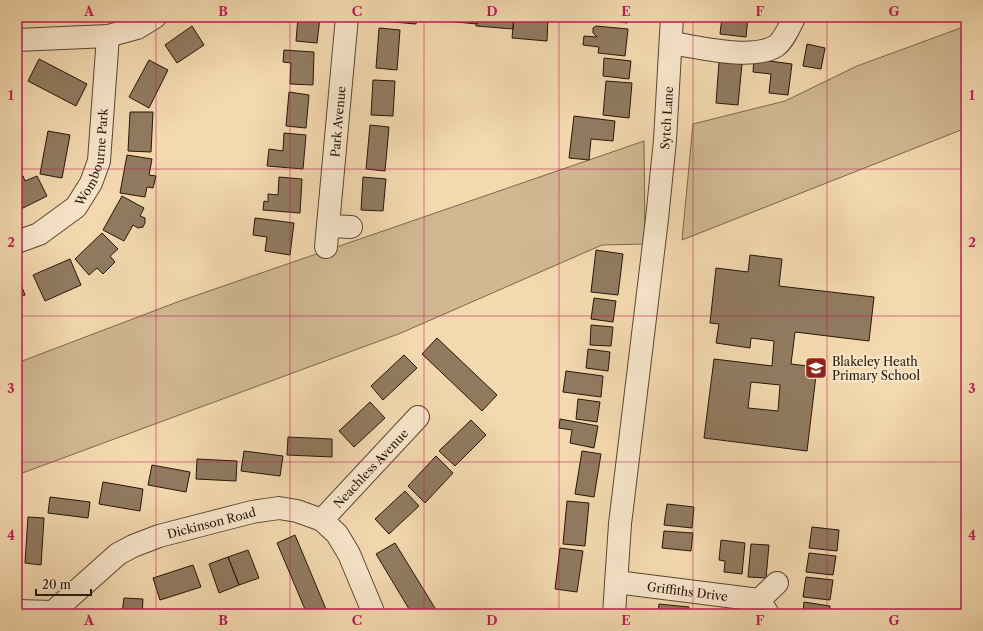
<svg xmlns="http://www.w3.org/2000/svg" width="983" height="631" viewBox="0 0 983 631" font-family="'Libre Caslon Text',serif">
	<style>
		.green { fill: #d1b893; stroke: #7b664e }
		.building { fill: #917b60; stroke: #25150a; fill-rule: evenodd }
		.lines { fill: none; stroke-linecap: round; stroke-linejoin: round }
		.minor-casing { stroke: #594633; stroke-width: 24 }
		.minor { stroke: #f8e6cb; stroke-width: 22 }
		.grid { fill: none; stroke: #c2185b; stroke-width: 1; stroke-opacity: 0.55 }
		.labels { text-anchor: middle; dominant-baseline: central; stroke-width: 4; stroke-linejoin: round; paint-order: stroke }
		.street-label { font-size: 12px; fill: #25150a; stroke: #f8e6cb }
		.poi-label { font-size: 12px; fill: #25150a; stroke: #f8e6cb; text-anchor: start }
		.neatline { fill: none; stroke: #c2185b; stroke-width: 1.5 }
		.grid-label { font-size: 13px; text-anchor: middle; font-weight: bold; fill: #c2185b }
	</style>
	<rect width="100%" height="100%" fill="#f4d9af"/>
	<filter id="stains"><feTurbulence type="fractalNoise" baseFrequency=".005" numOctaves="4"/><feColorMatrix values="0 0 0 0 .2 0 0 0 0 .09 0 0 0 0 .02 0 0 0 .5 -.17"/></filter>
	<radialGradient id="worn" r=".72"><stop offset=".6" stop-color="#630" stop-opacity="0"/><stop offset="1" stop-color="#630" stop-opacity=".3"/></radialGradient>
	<path class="green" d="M966,26V128L682,240L693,124L785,101L857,66Z
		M644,141L645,244L602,245L401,333L17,475V363L180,301Z"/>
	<path class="building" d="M298,17H320L317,43L296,41Z
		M381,17H417L416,24L381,21Z
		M445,17H477V24L445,21Z
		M477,17H514L513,29L476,26Z
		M514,17H548L547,41L512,38Z
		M591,17H628L627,23Z
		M722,17H748L746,37L720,34Z
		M192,26L204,45L177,63L165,45Z
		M596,26L628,29L625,56L598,53L599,47L583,45L584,36L597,37L593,33V28Z
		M379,28L400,30L397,70L376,68Z
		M807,44L825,48L821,69L803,66Z
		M284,50L314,52L313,85L290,84L291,63L283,62Z
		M604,58L631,61L629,79L603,76Z
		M39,59L87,84L76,106L28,81Z
		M754,59L792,64L788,95L769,93L771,74L753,72Z
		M149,60L168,70L149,108L129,97Z
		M719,62L742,64L738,105L716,103Z
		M373,80L395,81L393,116L371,115Z
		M606,81L632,83L629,118L603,115Z
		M289,92L309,95L306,128L286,126Z
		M130,112H153L151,152L128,151Z
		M574,116L615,121L613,141L591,139L589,160L569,158Z
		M370,125L389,127L385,171L366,169Z
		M48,131L70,135L62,178L40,174Z
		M284,133L306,135L303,169L267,166L269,149L283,151Z
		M127,155L152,159L149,175L156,176L153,188L147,187L145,197L120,193Z
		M23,176L25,181L37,176L47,196L17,211V179Z
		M279,177L302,179L300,213L263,210L264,201L268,202V194L278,195Z
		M363,177L386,179L383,211L361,210Z
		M122,196L144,208L140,216L145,218V223L143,227L138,228L133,225L124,241L103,230Z
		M255,218L294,223L290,255L265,251L267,237L253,235Z
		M102,233L118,249L110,256L115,262L103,274L97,268L89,275L75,259Z
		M596,250L623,254L618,295L591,292Z
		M750,255L782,259L779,286L874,297L869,341L795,332L791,364L817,367L807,451L704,438L714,359L772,366L774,341L751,338L750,348L716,343L719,324L710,323L716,268L748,272ZM751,382L780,385L778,411L748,408Z
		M70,259L81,285L45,301L33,275Z
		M17,274L25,295L17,298Z
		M594,298L616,301L613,322L591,319Z
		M591,325L613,327L611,346L590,345Z
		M437,338L497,395L482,411L422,354Z
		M588,349L610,352L608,371L586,368Z
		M404,355L417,368L383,400L371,386Z
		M566,371L603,376L601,397L563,392Z
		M578,399L600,402L597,422L576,419Z
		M370,402L385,418L354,447L339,431Z
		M560,419L598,426L594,448L570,443L572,430L559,428Z
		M471,420L486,435L455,466L439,451Z
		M288,437L332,439V457L287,455Z
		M244,451L283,456L280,476L241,471Z
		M582,451L601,454L594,497L575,494Z
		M436,456L453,473L425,503L408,486Z
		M197,459L237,461L236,481L196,479Z
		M152,465L190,472L186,492L148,485Z
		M103,482L143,489L140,511L99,504Z
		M405,491L419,506L389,534L375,519Z
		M50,497L90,502L88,518L48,513Z
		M567,501L589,503L585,546L563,544Z
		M667,504L694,507L692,528L664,525Z
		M28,517L44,518L41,565L25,563Z
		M812,527L839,530L837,551L809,548Z
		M664,531L693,533L691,551L662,548Z
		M295,535L328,614H307L277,543Z
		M721,540L745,543L742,574L724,572L725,561L719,560Z
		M395,543L438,613L436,614H412L376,554Z
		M751,544L769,545L766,578L748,577Z
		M560,548L583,551L577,592L555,589Z
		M248,550L259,578L239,585L228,557Z
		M809,553L836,556L833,575L806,572Z
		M228,557L239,585L219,593L209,564Z
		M193,565L201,587L160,600L153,578Z
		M806,577L833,580L830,600L803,597Z
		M124,598L143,599L142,614H122Z
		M804,602L830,606L829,614H803Z
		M659,604L689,607L688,614H658Z"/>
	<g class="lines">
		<g class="minor-casing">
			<g id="minor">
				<path d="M17,40L108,36L137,28L155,17"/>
				<path d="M671,43C699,47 751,61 776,46C783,41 789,28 793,20"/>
				<path d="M328,226L351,227"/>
				<path id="s1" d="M17,242L39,234L76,207L91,183L99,161L108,36"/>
				<path id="s2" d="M326,247L347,17"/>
				<path id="s3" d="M322,520L418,417"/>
				<path id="s4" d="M616,582L759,600L768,614"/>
				<path d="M759,600L777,583"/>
				<path id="s5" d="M17,611L53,612L118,554L133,546L159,536L252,512L279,508L297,511L322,520L337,534L349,554L374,614"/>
				<path id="s6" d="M614,614L620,524L657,219L665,140L672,17"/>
			</g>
		</g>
		<use href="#minor" class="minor"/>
	</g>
	<path class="grid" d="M156,17V614M290,17V614M424,17V614M559,17V614M693,17V614M827,17V614M17,169H966M17,316H966M17,462H966"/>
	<defs>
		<g id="school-square" transform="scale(1.15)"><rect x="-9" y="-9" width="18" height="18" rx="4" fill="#8f2418" stroke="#f8e6cb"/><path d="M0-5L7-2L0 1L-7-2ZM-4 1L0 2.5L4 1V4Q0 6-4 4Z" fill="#fff"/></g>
	</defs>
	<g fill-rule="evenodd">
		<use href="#school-square" x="816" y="368"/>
	</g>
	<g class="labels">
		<g class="street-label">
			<text stroke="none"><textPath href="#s6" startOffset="499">Sytch Lane</textPath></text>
			<text stroke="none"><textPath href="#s2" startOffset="126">Park Avenue</textPath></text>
			<text stroke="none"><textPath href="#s1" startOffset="123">Wombourne Park</textPath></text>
			<text stroke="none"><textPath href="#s3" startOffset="71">Neachless Avenue</textPath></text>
			<text stroke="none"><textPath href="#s5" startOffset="222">Dickinson Road</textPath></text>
			<text stroke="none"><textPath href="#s4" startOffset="72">Griffiths Drive</textPath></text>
		</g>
		<g class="poi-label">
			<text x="832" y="361">Blakeley Heath<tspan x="832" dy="14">Primary School</tspan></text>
		</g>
	</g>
	<rect width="983" height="631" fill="none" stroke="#f4d9af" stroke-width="44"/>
	<path d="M36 589v6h55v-6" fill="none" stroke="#25150a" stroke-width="2"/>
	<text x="42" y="589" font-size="12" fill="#25150a" stroke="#f8e6cb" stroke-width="3" paint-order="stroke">20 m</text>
	<rect x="22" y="22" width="939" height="587" class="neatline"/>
	<g class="grid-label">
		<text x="89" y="16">A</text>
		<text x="223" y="16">B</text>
		<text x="357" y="16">C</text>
		<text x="492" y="16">D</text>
		<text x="626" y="16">E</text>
		<text x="760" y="16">F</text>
		<text x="894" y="16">G</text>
		<text x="11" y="100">1</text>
		<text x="972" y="100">1</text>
		<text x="11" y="247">2</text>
		<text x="972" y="247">2</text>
		<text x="11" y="393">3</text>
		<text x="972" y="393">3</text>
		<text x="11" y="540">4</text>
		<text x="972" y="540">4</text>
		<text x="89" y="625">A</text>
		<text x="223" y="625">B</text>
		<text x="357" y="625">C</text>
		<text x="492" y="625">D</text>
		<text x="626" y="625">E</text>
		<text x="760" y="625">F</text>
		<text x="894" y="625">G</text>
	</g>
	<rect width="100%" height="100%" filter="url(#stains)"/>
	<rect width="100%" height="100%" fill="url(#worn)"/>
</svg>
